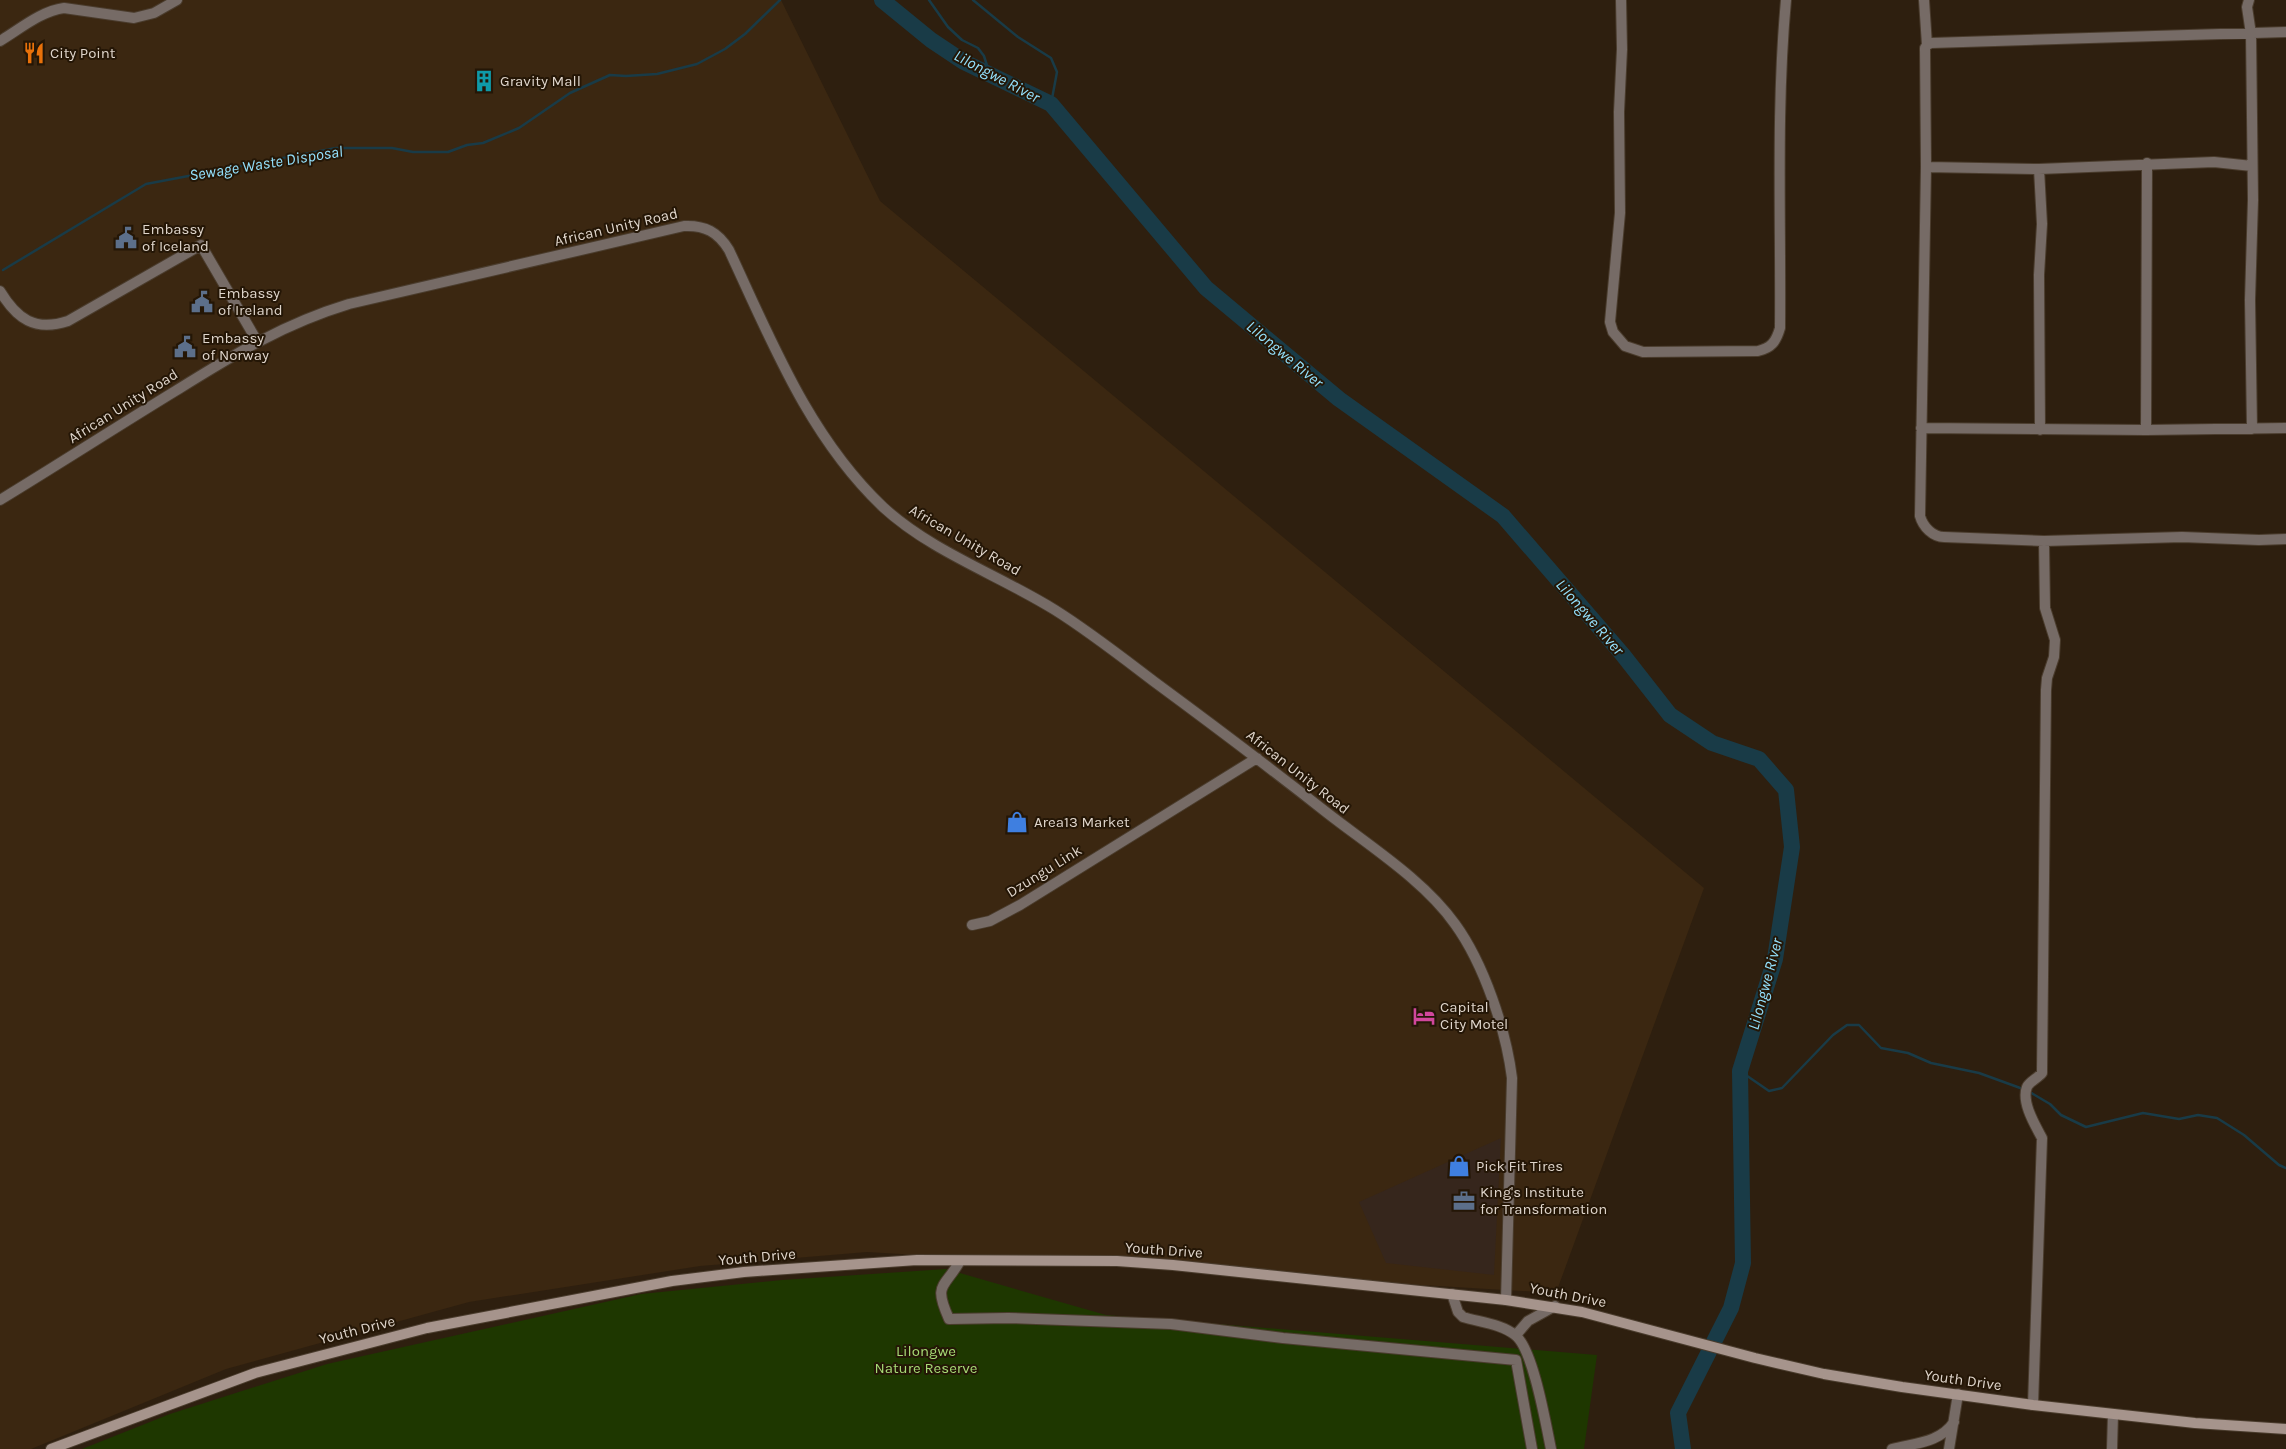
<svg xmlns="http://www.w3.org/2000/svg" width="2286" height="1449" viewBox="0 0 2286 1449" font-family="Karla,sans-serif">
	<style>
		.built { fill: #3b2711 }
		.industrial { fill: #36261c }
		.green { fill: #1e3700 }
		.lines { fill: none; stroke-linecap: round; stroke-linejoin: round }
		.stream { stroke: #193b47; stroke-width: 2.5 }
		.river { stroke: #193b47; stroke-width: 16 }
		.street-casing { stroke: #4a3c2d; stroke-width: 12 }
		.secondary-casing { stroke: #4a3c2d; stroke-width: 12 }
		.street { stroke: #766b66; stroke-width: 10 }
		.secondary { stroke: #a6948c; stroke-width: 10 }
		.labels { text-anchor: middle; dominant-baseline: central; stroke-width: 4; stroke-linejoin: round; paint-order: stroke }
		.poi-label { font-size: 15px; fill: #dfd5cb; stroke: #241606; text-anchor: start }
		.street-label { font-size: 15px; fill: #dfd5cb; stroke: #241606 }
		.park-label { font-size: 15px; fill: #a7db76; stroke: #241606 }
		.water-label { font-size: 16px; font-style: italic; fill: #94e1fd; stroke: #241606 }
	</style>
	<rect width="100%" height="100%" fill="#2e1f0f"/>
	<path class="built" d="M0,0H781L880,201L1704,888L1556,1293L867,1252L700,1266L469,1302L226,1369L31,1449H0Z"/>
	<path class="industrial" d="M1501,1138L1494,1275L1386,1263L1359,1202Z"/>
	<path class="green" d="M946,1269L1106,1315L1597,1355L1584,1449H82L170,1414L327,1364L641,1294L782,1280Z"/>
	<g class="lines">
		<path class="stream" d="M929,0L948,27L962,40L978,48L984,56L990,75
			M973,0L1018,37L1051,58L1057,72L1051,104
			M3,270L146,184L336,148H392L413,152H448L467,145L483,143L519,128L570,93L610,75L626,76L657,74L697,64L725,49L745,34L780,0
			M1740,1071L1769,1091L1782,1088L1833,1035L1847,1025H1859L1881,1048L1908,1053L1931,1063L1979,1073L2023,1089
			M2028,1091L2050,1104L2061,1115L2086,1127L2143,1113L2179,1119L2198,1115L2217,1118L2244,1135L2279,1165L2286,1168"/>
		<path class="river" d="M882,0L931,40L964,62L1051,104L1206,288L1339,399L1503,516L1623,655L1670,715L1712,743L1759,759L1786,790L1792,847L1775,959L1740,1071L1743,1263L1731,1308L1678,1413L1683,1449"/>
		<g class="street-casing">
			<path id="street" d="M1621,0L1622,49L1619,112L1620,213L1610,322L1613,332L1625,346L1643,352L1758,351C1771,348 1776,342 1780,328C1781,219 1776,109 1786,0
				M1924,0L1927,45L1925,48L1926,167L1920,516C1923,527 1933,537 1944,537L2044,541L2182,537L2259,540L2286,539
				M2249,0L2247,7L2251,34L2253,200L2250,300L2252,429
				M0,41C20,29 41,11 64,8L134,18L154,13L177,0
				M1927,45L1931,43L2286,32
				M1926,167L2039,169L2214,162L2252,166
				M2039,169L2042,224L2039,275L2040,430
				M0,291C17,319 35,332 68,321L201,245L257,341
				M1921,428L2146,430L2286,428
				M2146,430L2147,163
				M0,500C59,464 118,426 177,390C235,354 283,324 349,304L684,226C705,225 718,232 729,250C771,340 809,437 883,507C932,552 999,575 1055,610C1090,632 1123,658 1156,683C1213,725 1270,768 1326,812C1368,845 1424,880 1455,924C1484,964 1506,1030 1512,1078L1506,1300
				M972,925L990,921L1020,905L1257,758
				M960,1261C944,1289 933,1283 949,1319L1008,1318L1171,1324L1283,1338L1516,1360L1532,1449
				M1452,1294L1458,1312L1463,1317C1479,1322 1502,1324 1515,1335C1533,1348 1546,1425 1551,1449
				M1516,1335L1528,1321L1555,1306
				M2033,1405L2042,1138C2035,1125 2021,1102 2027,1087C2029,1082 2038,1078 2042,1073L2046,690L2047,678L2054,657L2055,640L2045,608L2044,541
				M1892,1449C1914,1443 1940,1443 1954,1422
				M1949,1449L1958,1394
				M2112,1449L2113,1414"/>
		</g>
		<g class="secondary-casing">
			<path id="secondary" d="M51,1449L255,1373L427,1328L672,1281L744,1272L917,1260L1117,1261L1173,1265L1506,1300L1582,1312L1755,1358L1824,1374L1902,1387L2033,1405L2195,1423L2286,1429"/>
		</g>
		<use href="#street" class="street"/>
		<use href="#secondary" class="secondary"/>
	</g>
	<defs>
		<g id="restaurant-bare" transform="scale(1.725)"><path d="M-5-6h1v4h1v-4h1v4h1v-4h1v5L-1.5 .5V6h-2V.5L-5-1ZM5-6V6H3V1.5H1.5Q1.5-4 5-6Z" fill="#e8710a" stroke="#241606" stroke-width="2.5" paint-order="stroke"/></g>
		<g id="building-bare" transform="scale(1.725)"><path d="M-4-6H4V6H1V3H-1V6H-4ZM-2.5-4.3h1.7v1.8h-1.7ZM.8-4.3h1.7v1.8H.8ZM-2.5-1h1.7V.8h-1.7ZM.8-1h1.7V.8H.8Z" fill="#0f9aa8" stroke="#241606" stroke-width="2.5" paint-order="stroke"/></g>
		<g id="civic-bare" transform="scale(1.725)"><path d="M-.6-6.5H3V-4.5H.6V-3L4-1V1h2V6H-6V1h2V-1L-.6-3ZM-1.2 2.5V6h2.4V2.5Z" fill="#5c6f8a" stroke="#241606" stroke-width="2.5" paint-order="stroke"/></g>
		<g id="shop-bare" transform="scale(1.725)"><path d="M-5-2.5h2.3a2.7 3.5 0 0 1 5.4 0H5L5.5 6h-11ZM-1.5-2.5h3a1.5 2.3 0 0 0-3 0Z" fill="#3f7fe0" stroke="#241606" stroke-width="2.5" paint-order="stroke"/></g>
		<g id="hotel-bare" transform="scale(1.725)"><path d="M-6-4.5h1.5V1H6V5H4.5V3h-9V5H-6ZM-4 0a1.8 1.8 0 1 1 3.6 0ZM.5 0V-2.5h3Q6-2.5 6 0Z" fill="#d1479c" stroke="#241606" stroke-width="2.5" paint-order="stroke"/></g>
		<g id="office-bare" transform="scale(1.725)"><path d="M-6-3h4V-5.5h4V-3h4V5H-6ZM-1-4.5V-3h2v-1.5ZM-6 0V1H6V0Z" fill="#5c6f8a" stroke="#241606" stroke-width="2.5" paint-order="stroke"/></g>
	</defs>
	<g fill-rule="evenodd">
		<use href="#restaurant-bare" x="34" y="53"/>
		<use href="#building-bare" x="484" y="81"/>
		<use href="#civic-bare" x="126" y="238"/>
		<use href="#civic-bare" x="202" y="302"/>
		<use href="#civic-bare" x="185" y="347"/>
		<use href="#shop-bare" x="1017" y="822"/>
		<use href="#hotel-bare" x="1424" y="1016"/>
		<use href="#shop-bare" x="1459" y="1166"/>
		<use href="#office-bare" x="1464" y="1201"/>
	</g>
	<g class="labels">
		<g class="poi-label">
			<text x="50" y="53">City Point</text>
			<text x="500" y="81">Gravity Mall</text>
			<text x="142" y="229">Embassy<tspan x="142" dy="17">of Iceland</tspan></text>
			<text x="218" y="293">Embassy<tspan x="218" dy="17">of Ireland</tspan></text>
			<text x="202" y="338">Embassy<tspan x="202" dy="17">of Norway</tspan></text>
			<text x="1034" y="822">Area13 Market</text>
			<text x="1440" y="1007">Capital<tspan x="1440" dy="17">City Motel</tspan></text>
			<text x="1476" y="1166">Pick Fit Tires</text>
			<text x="1480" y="1192">King's Institute<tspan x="1480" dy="17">for Transformation</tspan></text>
		</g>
		<g class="street-label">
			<text transform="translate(616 227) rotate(-13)">African Unity Road</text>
			<text transform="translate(123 406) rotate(-32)">African Unity Road</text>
			<text transform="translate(965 540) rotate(30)">African Unity Road</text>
			<text transform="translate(1298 772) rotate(38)">African Unity Road</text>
			<text transform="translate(1044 871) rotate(-32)">Dzungu Link</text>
			<text transform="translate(1164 1250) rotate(4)">Youth Drive</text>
			<text transform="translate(757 1257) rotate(-5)">Youth Drive</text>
			<text transform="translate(1568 1295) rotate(11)">Youth Drive</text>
			<text transform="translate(357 1330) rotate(-14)">Youth Drive</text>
			<text transform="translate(1963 1380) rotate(8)">Youth Drive</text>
		</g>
		<g class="park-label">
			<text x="926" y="1351">Lilongwe<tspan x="926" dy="17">Nature Reserve</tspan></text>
		</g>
		<g class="water-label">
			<text transform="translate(997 76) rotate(28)">Lilongwe River</text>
			<text transform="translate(266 163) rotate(-9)">Sewage Waste Disposal</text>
			<text transform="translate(1285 354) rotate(40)">Lilongwe River</text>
			<text transform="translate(1590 617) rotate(49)">Lilongwe River</text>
			<text transform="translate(1765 984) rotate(-75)">Lilongwe River</text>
		</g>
	</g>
</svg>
